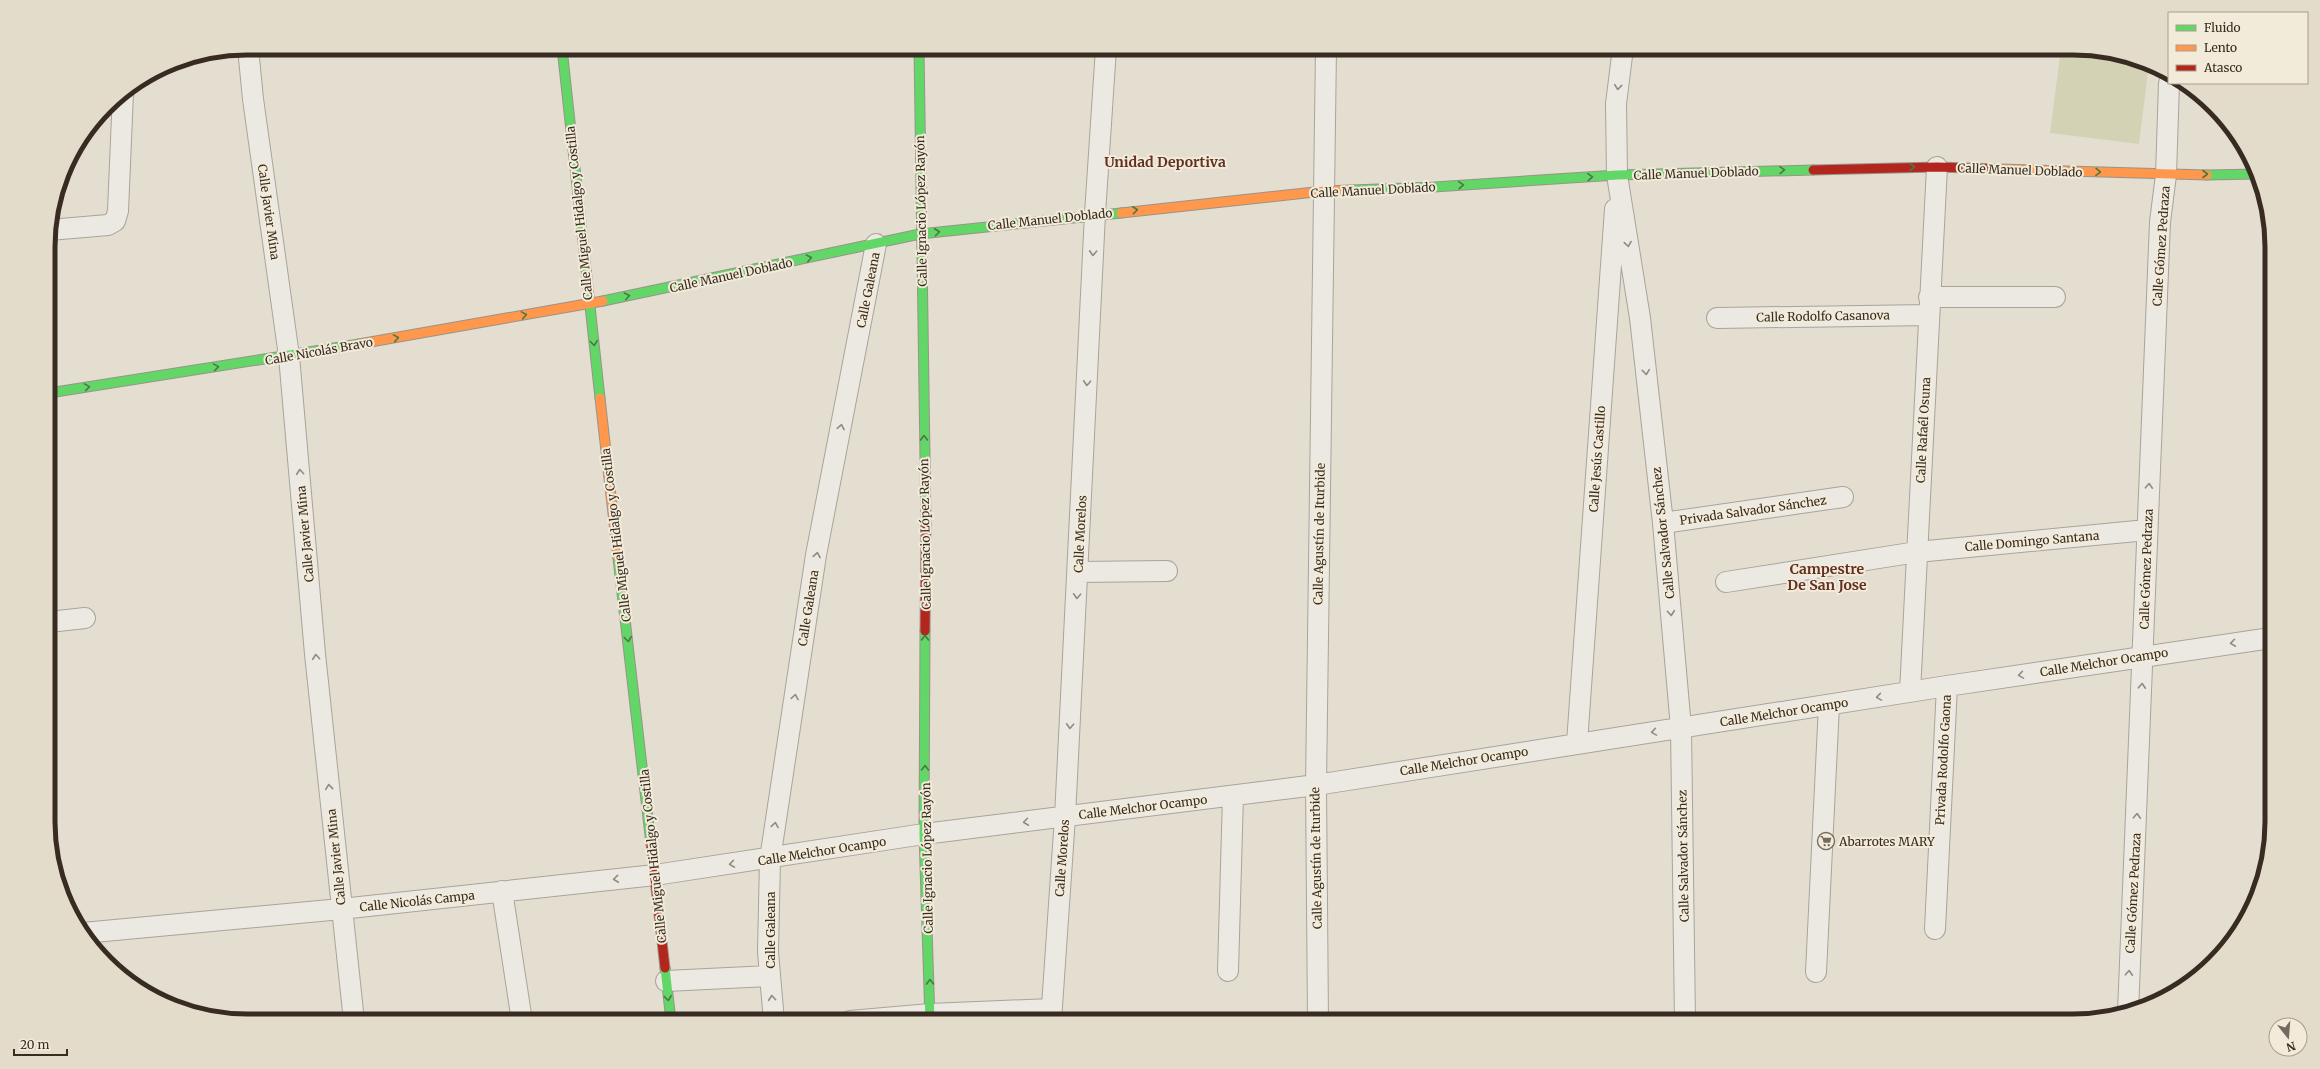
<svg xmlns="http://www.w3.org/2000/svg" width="2320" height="1069" viewBox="0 0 2320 1069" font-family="Merriweather,serif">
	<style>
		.green { fill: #d3d2b5 }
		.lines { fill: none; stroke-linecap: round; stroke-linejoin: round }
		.street-casing { stroke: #aaa399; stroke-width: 22 }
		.fast-casing { stroke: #99938a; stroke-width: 11 }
		.slow-casing { stroke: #99938a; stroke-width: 11 }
		.jam-casing { stroke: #99938a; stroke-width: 11 }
		.street { stroke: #ece9e2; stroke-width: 20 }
		.fast { stroke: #63d668; stroke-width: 9 }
		.slow { stroke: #ff974d; stroke-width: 9 }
		.jam { stroke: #b3261e; stroke-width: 9 }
		.oneway { stroke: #928a82 }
		.oneway2 { stroke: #4b7842 }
		.labels { text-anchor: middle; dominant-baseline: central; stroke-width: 4; stroke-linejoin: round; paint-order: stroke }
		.street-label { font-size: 12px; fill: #382c22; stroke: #f3ebd9 }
		.poi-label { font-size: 12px; fill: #382c22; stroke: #f3ebd9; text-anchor: start }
		.quarter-label { font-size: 14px; font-weight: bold; fill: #623024; stroke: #f3ebd9 }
		.rim { fill: none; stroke: #382c22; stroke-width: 5 }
	</style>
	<rect width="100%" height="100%" fill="#e4ded1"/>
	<path class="green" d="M2061,48H2073L2149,63L2139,144L2050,133Z"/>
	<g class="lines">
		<g class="street-casing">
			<path id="street" d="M248,48L253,99L289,356L315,654L354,1021
				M1623,48L1616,104L1617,175L1640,318L1663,523L1681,728L1685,1021
				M49,230L108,225L115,221L118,211L123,93
				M1929,297H2055
				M1717,318L1929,315
				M1663,523L1843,497
				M1078,572L1167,571
				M1726,582L1917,552L2147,530
				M49,622L85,618
				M1910,692L1937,167
				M1577,743L1615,209
				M502,891L522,1021
				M1935,929L1947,686
				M83,933L341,909L655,875L924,834L1316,785L1947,686L2271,638
				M1228,971L1233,796
				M1816,972L1829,705
				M666,981L770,976
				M2128,1012L2160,222L2166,175L2169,83
				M774,1021L768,952L770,859L816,555L876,244
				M850,1021L930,1014L1051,1009
				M1051,1021L1065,817L1095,214L1106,48
				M1318,1021L1316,785L1326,48"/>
		</g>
		<g class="fast-casing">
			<path id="fast" d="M562,48L600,398
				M919,48L926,526
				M2207,175L2258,174
				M1351,190L1434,187L1617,175L1813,170
				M603,301L920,234L1121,213
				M49,393L359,344
				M618,558L651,844
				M925,631L924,834L930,1021
				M665,968L671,1021"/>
		</g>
		<g class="slow-casing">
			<path id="slow" d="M1999,169L2207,175
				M1121,213L1324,191L1351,190
				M359,344L603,301
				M600,398L618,558"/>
		</g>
		<g class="jam-casing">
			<path id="jam" d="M1813,170L1937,167L1999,169
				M925,631L926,526
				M651,844L665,968"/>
		</g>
		<use href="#street" class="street"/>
		<use href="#fast" class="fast"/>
		<use href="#slow" class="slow"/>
		<use href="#jam" class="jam"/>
	</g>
	<defs><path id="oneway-chevron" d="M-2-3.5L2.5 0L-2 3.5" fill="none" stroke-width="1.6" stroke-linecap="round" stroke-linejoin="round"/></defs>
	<g class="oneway">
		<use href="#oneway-chevron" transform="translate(1618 87) rotate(96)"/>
		<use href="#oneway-chevron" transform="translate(1628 244) rotate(81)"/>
		<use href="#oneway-chevron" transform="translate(1093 253) rotate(93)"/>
		<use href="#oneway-chevron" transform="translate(1646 372) rotate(84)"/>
		<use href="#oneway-chevron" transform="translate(1087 383) rotate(93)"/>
		<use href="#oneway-chevron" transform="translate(841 427) rotate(-79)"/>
		<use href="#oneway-chevron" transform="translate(300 472) rotate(-95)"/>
		<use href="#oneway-chevron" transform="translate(2149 486) rotate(-87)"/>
		<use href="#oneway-chevron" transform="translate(817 555) rotate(-80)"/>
		<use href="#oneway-chevron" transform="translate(1077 596) rotate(93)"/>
		<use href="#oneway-chevron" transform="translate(1671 613) rotate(85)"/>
		<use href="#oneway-chevron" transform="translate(2233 643) rotate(172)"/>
		<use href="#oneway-chevron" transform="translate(316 657) rotate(-95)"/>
		<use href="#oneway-chevron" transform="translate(2021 675) rotate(171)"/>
		<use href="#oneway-chevron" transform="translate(2142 686) rotate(-87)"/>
		<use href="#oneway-chevron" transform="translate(795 697) rotate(-81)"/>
		<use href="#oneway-chevron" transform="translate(1879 697) rotate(171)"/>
		<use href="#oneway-chevron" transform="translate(1070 726) rotate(93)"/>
		<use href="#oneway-chevron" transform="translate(1654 732) rotate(171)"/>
		<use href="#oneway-chevron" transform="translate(329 787) rotate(-96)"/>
		<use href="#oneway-chevron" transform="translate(2137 816) rotate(-87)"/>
		<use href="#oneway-chevron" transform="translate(1026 822) rotate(173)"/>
		<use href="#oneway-chevron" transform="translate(775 825) rotate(-81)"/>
		<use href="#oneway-chevron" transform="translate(732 864) rotate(172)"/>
		<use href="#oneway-chevron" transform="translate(616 879) rotate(174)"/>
		<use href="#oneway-chevron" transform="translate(2129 973) rotate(-87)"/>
		<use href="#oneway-chevron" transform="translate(772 998) rotate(-95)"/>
	</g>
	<g class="oneway2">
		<use href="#oneway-chevron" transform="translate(1912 167) rotate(-1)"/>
		<use href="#oneway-chevron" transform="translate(1782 170) rotate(-1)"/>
		<use href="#oneway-chevron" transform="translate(2098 172) rotate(2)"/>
		<use href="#oneway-chevron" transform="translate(2205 174)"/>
		<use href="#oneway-chevron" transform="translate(1590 177) rotate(-4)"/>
		<use href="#oneway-chevron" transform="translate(1461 185) rotate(-4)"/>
		<use href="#oneway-chevron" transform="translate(1135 210) rotate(-6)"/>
		<use href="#oneway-chevron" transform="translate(937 232) rotate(-7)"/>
		<use href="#oneway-chevron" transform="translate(809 258) rotate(-12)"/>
		<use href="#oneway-chevron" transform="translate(627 296) rotate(-12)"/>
		<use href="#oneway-chevron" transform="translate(524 315) rotate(-10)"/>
		<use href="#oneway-chevron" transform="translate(396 338) rotate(-10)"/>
		<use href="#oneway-chevron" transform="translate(594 343) rotate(83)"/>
		<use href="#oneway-chevron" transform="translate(216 367) rotate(-9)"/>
		<use href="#oneway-chevron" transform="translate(87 387) rotate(-9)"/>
		<use href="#oneway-chevron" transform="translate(924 438) rotate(-91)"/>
		<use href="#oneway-chevron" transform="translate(925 638) rotate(-90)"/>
		<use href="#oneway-chevron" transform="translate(628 639) rotate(83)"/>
		<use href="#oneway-chevron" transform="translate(925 768) rotate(-90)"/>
		<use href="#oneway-chevron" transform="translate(930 982) rotate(-91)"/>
		<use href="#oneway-chevron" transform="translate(668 998) rotate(83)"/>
	</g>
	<defs>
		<g id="supermarket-ring" transform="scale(0.9)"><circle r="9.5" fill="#f3ebd9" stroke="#746a5f" stroke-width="1.5"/><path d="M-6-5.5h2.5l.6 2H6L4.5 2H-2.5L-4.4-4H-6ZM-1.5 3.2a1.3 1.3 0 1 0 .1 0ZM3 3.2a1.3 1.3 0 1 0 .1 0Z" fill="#746a5f"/></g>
	</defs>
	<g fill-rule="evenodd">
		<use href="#supermarket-ring" x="1826" y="841"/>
	</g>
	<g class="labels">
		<g class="street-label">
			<text transform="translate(2020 170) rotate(2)">Calle Manuel Doblado</text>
			<text transform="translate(1696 173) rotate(-2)">Calle Manuel Doblado</text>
			<text transform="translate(1373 190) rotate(-3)">Calle Manuel Doblado</text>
			<text transform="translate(921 211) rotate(-91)">Calle Ignacio López Rayón</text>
			<text transform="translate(269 212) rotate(82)">Calle Javier Mina</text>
			<text transform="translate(579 213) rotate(-96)">Calle Miguel Hidalgo y Costilla</text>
			<text transform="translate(1050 219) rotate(-6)">Calle Manuel Doblado</text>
			<text transform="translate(2161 246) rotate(-86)">Calle Gómez Pedraza</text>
			<text transform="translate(731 275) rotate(-12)">Calle Manuel Doblado</text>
			<text transform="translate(868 290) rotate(-79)">Calle Galeana</text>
			<text transform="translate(1823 316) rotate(-1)">Calle Rodolfo Casanova</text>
			<text transform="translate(319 351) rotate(-10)">Calle Nicolás Bravo</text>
			<text transform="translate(1923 430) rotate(-87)">Calle Rafaél Osuna</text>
			<text transform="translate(1597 459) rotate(-86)">Calle Jesús Castillo</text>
			<text transform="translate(1753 510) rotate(-8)">Privada Salvador Sánchez</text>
			<text transform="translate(1663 533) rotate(-96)">Calle Salvador Sánchez</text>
			<text transform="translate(305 534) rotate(-95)">Calle Javier Mina</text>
			<text transform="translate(925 534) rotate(-91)">Calle Ignacio López Rayón</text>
			<text transform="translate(1080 534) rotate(-87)">Calle Morelos</text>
			<text transform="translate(1319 534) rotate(-89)">Calle Agustín de Iturbide</text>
			<text transform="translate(616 535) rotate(-97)">Calle Miguel Hidalgo y Costilla</text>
			<text transform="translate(2032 541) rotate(-5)">Calle Domingo Santana</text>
			<text transform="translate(2146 569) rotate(-88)">Calle Gómez Pedraza</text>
			<text transform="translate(808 608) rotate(-81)">Calle Galeana</text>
			<text transform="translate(2104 662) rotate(-9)">Calle Melchor Ocampo</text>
			<text transform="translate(1784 712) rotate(-9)">Calle Melchor Ocampo</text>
			<text transform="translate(1943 760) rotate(-87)">Privada Rodolfo Gaona</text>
			<text transform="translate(1464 761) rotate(-9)">Calle Melchor Ocampo</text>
			<text transform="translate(1143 807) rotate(-7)">Calle Melchor Ocampo</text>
			<text transform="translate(822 851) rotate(-9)">Calle Melchor Ocampo</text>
			<text transform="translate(653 856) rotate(-96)">Calle Miguel Hidalgo y Costilla</text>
			<text transform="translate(1683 856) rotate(-91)">Calle Salvador Sánchez</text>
			<text transform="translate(336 857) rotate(-96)">Calle Javier Mina</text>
			<text transform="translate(927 858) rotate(-91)">Calle Ignacio López Rayón</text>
			<text transform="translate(1062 858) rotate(-86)">Calle Morelos</text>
			<text transform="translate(1316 858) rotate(-91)">Calle Agustín de Iturbide</text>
			<text transform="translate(2133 893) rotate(-87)">Calle Gómez Pedraza</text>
			<text transform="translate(417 901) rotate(-6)">Calle Nicolás Campa</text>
			<text transform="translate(770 930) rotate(-90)">Calle Galeana</text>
		</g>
		<g class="poi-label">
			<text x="1839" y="841">Abarrotes MARY</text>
		</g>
		<g class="quarter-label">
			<text x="1165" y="162">Unidad Deportiva</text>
			<text x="1827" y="569">Campestre<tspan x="1827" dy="16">De San Jose</tspan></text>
		</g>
	</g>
	<path d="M0 0H2320V1069H0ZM247 55H2073A192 192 0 0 1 2265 247V822A192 192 0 0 1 2073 1014H247A192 192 0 0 1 55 822V247A192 192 0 0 1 247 55Z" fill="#e4dcca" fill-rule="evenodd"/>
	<path class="rim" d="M247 55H2073A192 192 0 0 1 2265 247V822A192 192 0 0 1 2073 1014H247A192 192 0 0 1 55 822V247A192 192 0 0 1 247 55Z"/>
	<rect x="2168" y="12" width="140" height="72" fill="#f3ebd9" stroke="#a89f90"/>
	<rect x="2176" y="25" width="20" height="6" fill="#63d668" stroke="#a89f90"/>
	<text x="2204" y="32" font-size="12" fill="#382c22">Fluido</text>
	<rect x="2176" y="45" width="20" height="6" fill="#ff974d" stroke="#a89f90"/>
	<text x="2204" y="52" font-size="12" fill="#382c22">Lento</text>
	<rect x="2176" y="65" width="20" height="6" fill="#b3261e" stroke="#a89f90"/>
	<text x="2204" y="72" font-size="12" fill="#382c22">Atasco</text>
	<g transform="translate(2288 1037) rotate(163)"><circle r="19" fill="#f3ebd9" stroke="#a89f90"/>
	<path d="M0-3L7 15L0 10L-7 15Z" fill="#746a5f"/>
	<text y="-6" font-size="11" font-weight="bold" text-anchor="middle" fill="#382c22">N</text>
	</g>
	<path d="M14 1049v6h53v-6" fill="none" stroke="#382c22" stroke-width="2"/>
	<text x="20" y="1049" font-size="12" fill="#382c22" stroke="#f3ebd9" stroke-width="3" paint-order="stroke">20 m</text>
</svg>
